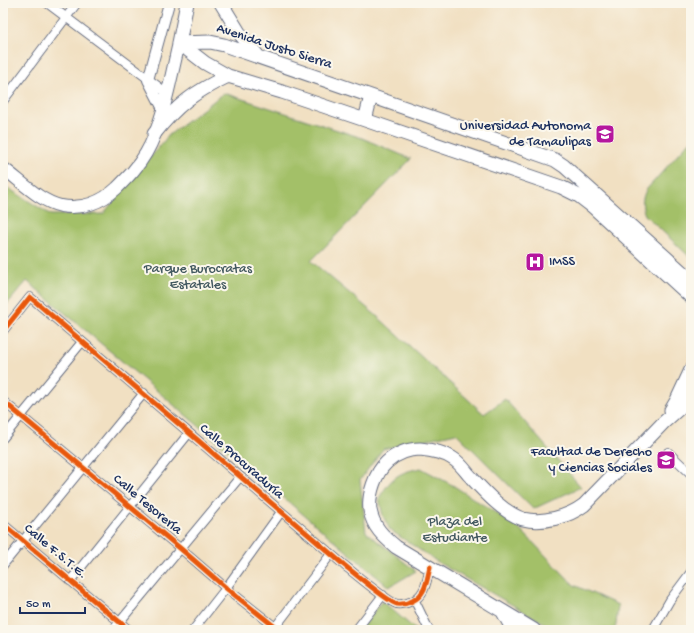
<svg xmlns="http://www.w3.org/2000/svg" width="694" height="633" viewBox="0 0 694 633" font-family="'Gochi Hand',sans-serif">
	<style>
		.green { fill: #a3c067; stroke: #5f7862 }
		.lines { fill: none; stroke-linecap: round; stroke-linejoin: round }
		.minor-casing { stroke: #666d81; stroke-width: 10 }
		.tertiary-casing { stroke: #666d81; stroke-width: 12 }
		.secondary-casing { stroke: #666d81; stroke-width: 14 }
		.primary-casing { stroke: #666d81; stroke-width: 15 }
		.minor { stroke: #fff; stroke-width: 8 }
		.tertiary { stroke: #fff; stroke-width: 10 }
		.secondary { stroke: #fff; stroke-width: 12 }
		.primary { stroke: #fff; stroke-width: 13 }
		.cycleway-casing { stroke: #fbf7ec; stroke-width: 8 }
		.cycleway { stroke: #e8590c; stroke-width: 5 }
		.labels { text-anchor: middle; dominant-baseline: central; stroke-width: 4; stroke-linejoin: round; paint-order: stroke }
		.street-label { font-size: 14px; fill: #1b2f5e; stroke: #fbf7ec }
		.poi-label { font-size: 14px; fill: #1b2f5e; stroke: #fbf7ec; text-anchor: end }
		.park-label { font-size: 14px; fill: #445a61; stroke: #fbf7ec }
	</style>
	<rect width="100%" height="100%" fill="#fbf7ec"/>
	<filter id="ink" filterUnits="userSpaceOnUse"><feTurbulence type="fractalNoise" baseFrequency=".025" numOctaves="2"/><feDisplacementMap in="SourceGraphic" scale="8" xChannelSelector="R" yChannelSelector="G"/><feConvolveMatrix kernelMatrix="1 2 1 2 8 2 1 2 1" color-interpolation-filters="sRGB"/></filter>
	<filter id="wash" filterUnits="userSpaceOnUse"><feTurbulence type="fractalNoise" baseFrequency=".012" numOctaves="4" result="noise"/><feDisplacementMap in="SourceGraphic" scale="16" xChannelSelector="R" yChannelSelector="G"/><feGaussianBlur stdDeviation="0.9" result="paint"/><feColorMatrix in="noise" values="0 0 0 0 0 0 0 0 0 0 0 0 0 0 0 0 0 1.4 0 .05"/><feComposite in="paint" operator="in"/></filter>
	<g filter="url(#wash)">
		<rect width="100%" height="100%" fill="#f1e0c2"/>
		<path class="green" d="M224,93L362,138L411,159L311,261L378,317L484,414L505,399L581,487L533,509L456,433L383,449L360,480L366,532L416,571L389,587L27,281L3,309V185L51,215L103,214L169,135Z
			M691,140V258L645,215C641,205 642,199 646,190Z
			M421,468L454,486L519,528L574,585L618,605L616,625L614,630H556L439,563L390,530L383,516L379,498C392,477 397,473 421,468Z
			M382,601L416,630H360Z"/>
	</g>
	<g filter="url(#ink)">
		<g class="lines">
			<g class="minor-casing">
				<path id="minor" d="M47,3L167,93
					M3,101L77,3
					M3,331L30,297L344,565C353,572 388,602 397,604C407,605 418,600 423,591C427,584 428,575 430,567
					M3,401L181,549L226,588L275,627
					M3,438L82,342
					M668,452L691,474
					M3,524L129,630
					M3,565L144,393
					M70,581L189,433
					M415,601L429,630
					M113,630L240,477
					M193,630L226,588L281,512
					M273,630L331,554
					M356,630L383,595
					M654,630L655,626L670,600L691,572"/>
			</g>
			<g class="tertiary-casing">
				<path id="tertiary" d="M163,109L148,80L169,3"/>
			</g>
			<g class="secondary-casing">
				<path id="secondary" d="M3,168C21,181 39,201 61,206C82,210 102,202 117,188C128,177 138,167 146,153C163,124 171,76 179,43"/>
			</g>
			<g class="primary-casing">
				<path id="primary" d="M221,3L240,34L258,56
					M179,43L205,63L228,76L282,92L365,120L561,187L579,196L592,206L691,297
					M179,43L210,42L224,45L555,160L564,166L691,280
					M179,43L187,3
					M365,120L371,96
					M154,134C177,105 194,92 228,76
					M671,410L677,400L691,370
					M503,612L513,630
					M534,630L396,547C383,536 373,527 370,510C368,495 375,473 387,462C396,454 407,449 420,449C430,450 443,452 452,458C459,462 464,469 469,475C483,490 503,513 523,519C543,524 568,517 584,505L663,423L691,398"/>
			</g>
			<use href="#minor" class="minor"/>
			<use href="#tertiary" class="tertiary"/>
			<use href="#secondary" class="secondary"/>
			<use href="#primary" class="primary"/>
			<g class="cycleway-casing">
				<path id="cycleway" d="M3,331L30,297L344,565C353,572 388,602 397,604C407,605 418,600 423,591C427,584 428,575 430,567
					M3,401L181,549L226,588L275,627
					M3,524L129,630"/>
			</g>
			<use href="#cycleway" class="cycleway"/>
		</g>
	</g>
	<defs>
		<g id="university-square" transform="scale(1)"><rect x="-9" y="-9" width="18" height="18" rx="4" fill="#b5179e" stroke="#fbf7ec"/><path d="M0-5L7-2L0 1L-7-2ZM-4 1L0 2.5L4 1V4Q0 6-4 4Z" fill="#fff"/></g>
		<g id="hospital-square" transform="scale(1)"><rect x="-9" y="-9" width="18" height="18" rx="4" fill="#b5179e" stroke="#fbf7ec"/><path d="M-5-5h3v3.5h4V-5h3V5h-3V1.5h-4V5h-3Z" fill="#fff"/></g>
	</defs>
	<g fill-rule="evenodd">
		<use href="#university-square" x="605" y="134"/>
		<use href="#hospital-square" x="535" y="262"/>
		<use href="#university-square" x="666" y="460"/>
	</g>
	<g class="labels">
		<g class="street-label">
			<text transform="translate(274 47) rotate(18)">Avenida Justo Sierra</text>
			<text transform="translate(241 462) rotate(41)">Calle Procuraduría</text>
			<text transform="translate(147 505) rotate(40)">Calle Tesorería</text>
			<text transform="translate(55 552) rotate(40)">Calle F.S.T.E.</text>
		</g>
		<g class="poi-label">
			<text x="591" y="126">Universidad Autonoma<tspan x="591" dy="16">de Tamaulipas</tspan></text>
			<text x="549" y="262" text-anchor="start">IMSS</text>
			<text x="652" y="452">Facultad de Derecho<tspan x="652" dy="16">y Ciencias Sociales</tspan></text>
		</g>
		<g class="park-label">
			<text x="198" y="269">Parque Burocratas<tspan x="198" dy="16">Estatales</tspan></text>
			<text x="455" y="522">Plaza del<tspan x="455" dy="16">Estudiante</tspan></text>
		</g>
	</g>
	<rect width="694" height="633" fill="none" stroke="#fbf7ec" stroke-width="16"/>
	<path d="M20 607v6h65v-6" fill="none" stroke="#1b2f5e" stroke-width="2"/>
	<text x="26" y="607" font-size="12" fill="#1b2f5e" stroke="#fbf7ec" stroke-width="3" paint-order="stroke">50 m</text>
</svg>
